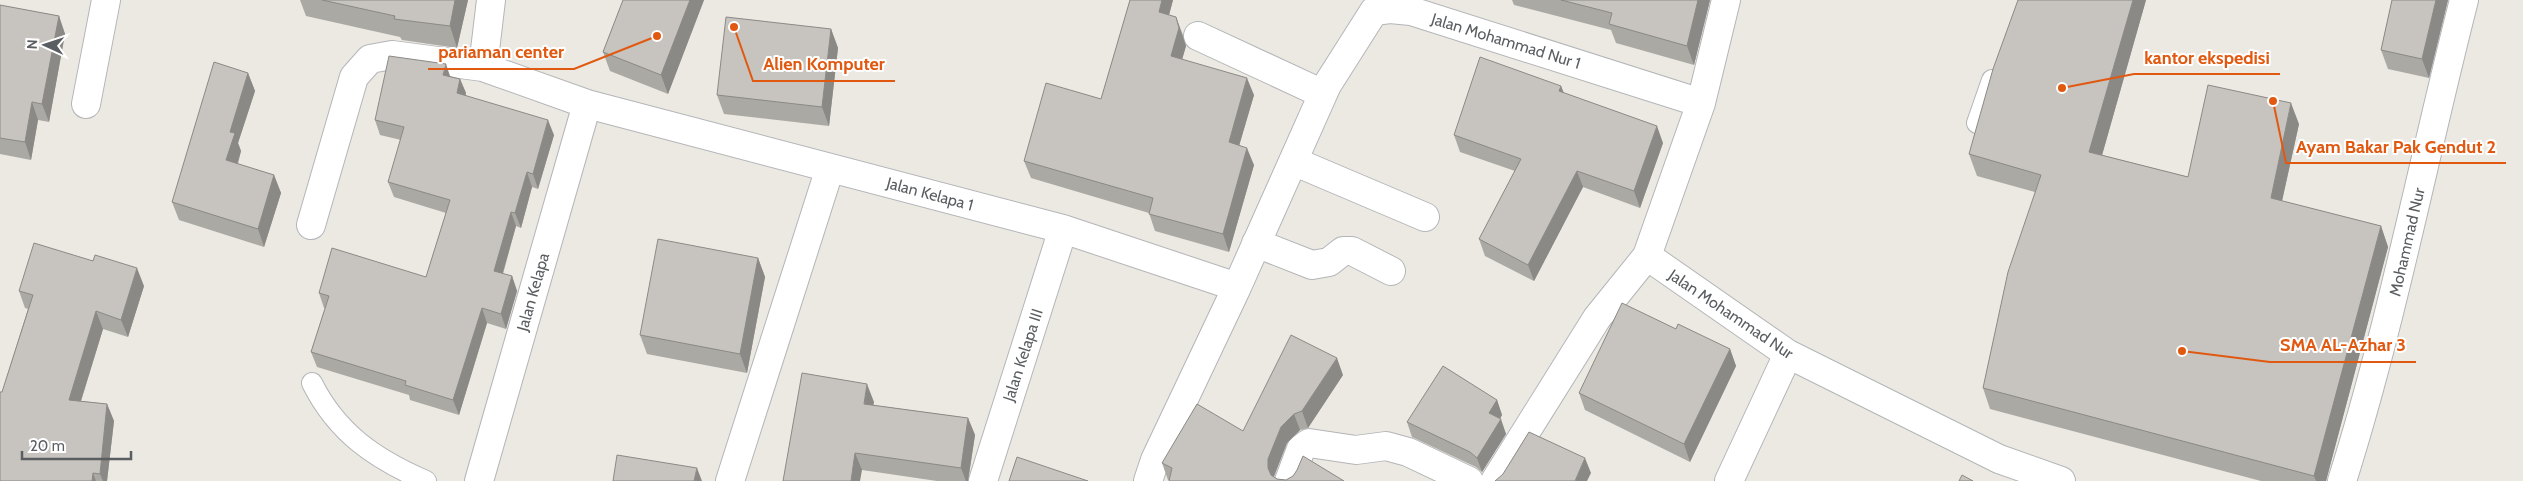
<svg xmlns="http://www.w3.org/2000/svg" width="2523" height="481" viewBox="0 0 2523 481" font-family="Cabin,sans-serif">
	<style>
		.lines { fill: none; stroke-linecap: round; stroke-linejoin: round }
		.lane-casing { stroke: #b3b5b8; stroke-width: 22 }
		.street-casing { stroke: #b3b5b8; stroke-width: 30 }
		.lane { stroke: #fff; stroke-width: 20 }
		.street { stroke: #fff; stroke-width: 28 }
		.wall { fill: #aba9a4 }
		.shaded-wall { fill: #8b8986 }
		.building { fill: #c7c4bf; stroke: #8b8986 }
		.labels { text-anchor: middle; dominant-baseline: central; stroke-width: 4; stroke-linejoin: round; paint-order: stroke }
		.street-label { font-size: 16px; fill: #5a5e61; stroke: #fff }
		.leader { fill: none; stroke: #e15910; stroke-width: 2 }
		.callout-dot { fill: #e15910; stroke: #fff; stroke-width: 2 }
		.callout-label { font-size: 18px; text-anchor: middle; font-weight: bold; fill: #e15910; stroke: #fff; stroke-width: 4; stroke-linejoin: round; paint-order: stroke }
	</style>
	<rect width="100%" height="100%" fill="#ece9e2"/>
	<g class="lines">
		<g class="lane-casing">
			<path id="lane" d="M1977,123L1992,80
				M312,383C337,433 375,459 426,481"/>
		</g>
		<g class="street-casing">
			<path id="street" d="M491,0L483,67L587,104L1063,229L1237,287L1327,85L1374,11L1390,9L1411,11L1701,103
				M1726,0L1701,103L1647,256L1788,354L1999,459L2061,481
				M1198,36L1323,94
				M86,104L106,0
				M1293,161L1425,217
				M311,225L354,77L370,59L392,55L483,67
				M1256,243L1312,265L1329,262L1343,251H1352L1391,271
				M479,481L587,104
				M730,481L830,168
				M983,481L1063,229
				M1148,481L1155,460L1237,287
				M1289,481L1301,449L1309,443L1356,450L1386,446L1408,452L1469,481
				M1495,481L1597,318L1647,256
				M1729,481L1788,354
				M2342,481C2392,323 2423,160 2464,0"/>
		</g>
		<use href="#lane" class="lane"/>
		<use href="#street" class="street"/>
	</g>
	<path class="wall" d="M300,0H468L457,48L402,40L400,37L306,16Z
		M623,0H704L668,94L610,71L603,52Z
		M1130,0H1173L1169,15L1176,17L1183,35L1186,46L1182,59L1254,95L1239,145L1254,165L1229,252L1155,231L1149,213L1031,178L1024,161L1101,99Z
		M1512,0H1710L1694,65L1616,43L1611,30L1514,5Z
		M2146,0L2102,155L2188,177L2299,124L2282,201L2381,226L2388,247L2326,481H2261L1990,409L1983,388L2035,192L1977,176L1969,154Z
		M2392,0H2448L2429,78L2388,69L2381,50Z
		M0,5L59,16L65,34L49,122L38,120L31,160L0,154Z
		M831,29L838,48L829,126L724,114L717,95Z
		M248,73L255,91L238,143L241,151L238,164L274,175L281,193L264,247L179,220L172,202Z
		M450,76L460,79L466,93L465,95L554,135L538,189L532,187L521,228L516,226L503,274L512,276L517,291L506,329L487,323L459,415L410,400L409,395L317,367L311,352L325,308H324L319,293L426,277L446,213L394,197L388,182L401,140L380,135L375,120Z
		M1561,86L1564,93L1663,143L1640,208L1583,187L1534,281L1485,256L1479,239L1515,171L1460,152L1454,135Z
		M758,258L765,277L747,373L647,354L640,335Z
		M144,286L128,337L103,329L81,401L107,404L114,421L107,481H0L2,392L28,309L25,308L19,291Z
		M1676,329L1730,349L1736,366L1690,462L1585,410L1579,393Z
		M1343,375L1308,428L1300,430L1287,443L1274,477L1277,479L1286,480L1344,481L1168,480L1162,463L1243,431Z
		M1497,400L1502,415L1500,419L1506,434L1482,472L1476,467L1412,437L1407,422Z
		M874,402L873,405L968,418L975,435L968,481H937L862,470L783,481Z"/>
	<path class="shaded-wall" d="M455,0H468L457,48L450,26Z
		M690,0H704L668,94L661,75Z
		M1162,0H1173L1165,30L1159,12Z
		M1698,0H1710L1694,65L1687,46Z
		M2133,0H2146L2097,173L2089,152Z
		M2436,0H2448L2429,78L2422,59Z
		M59,16L65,34L49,122L42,104Z
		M1176,17L1186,46L1178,74L1171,56Z
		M831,29L838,48L829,126L822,107Z
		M446,64L451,79L443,75Z
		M248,73L255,91L238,143L241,151L233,178L226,160L230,132Z
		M1247,78L1254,95L1235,160L1229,142Z
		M460,79L466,93L463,108L457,93Z
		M1561,86L1567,102L1559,91Z
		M32,102L38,120L31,160L25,142Z
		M2291,103L2299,124L2278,219L2271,198Z
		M548,120L554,135L538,189L533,174Z
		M1657,126L1663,143L1640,208L1634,191Z
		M1247,148L1254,165L1229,252L1223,234Z
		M1577,171L1583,187L1534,281L1528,265Z
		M527,172L532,187L521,228L515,213Z
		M274,175L281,193L264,247L258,229Z
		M511,212L516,226L499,286L494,271Z
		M2381,226L2388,247L2326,481H2316L2314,476Z
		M758,258L765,277L747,373L740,354Z
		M137,268L144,286L128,337L121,320Z
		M512,276L517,291L506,329L501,314Z
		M482,308L487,323L459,415L453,400Z
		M96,311L103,329L76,417L69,400Z
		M1730,349L1736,366L1690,462L1684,444Z
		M1337,358L1343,375L1308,428L1302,411Z
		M867,384L874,402L870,421L864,404Z
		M1497,400L1502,415L1494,428L1489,413Z
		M107,404L114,421L107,481H103L100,474Z
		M1294,414L1300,430L1287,443L1274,476V481L1268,468V459L1281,427Z
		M968,418L975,435L968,481H966L961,468Z
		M1501,419L1506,434L1482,472L1477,458Z
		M855,453L862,470L860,481H851Z
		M1585,458L1591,473L1587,481H1575Z
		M697,468L702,481H694Z
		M93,473L96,481H92Z"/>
	<path class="building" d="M322,0H455L450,26L394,19L395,16Z
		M623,0H690L661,75L603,52Z
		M1130,0H1162L1159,12L1176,17L1179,28L1171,56L1247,78L1229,142L1247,148L1223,234L1149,214L1153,198L1024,161L1046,83L1101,99Z
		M1561,0H1698L1687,46L1609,24L1612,13Z
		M2018,0H2133L2089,152L2188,177L2208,85L2291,103L2271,198L2381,226L2314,476L1983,388L2008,272L2041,175L1969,154L1993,69Z
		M2392,0H2436L2422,59L2381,50Z
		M0,5L59,16L42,104L32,102L25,142L0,138Z
		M726,17L831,29L822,107L717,95Z
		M389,56L446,64L443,75L460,79L457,93L548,120L533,174L527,172L515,213L511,212L494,271L512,276L501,314L482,308L453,400L405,385L406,381L311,352L329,296L319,293L332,248L426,277L450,200L388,182L404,127L375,120Z
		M1480,57L1561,86L1559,91L1657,126L1634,191L1577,171L1528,265L1479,239L1521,159L1454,135Z
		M214,62L248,73L230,132L235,133L226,160L274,175L258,229L172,202Z
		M658,239L758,258L740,354L640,335Z
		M34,243L93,261L95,255L137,268L121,320L96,311L69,400L107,404L100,474L93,473L92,481H0V392H2L33,295L19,291Z
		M1622,303L1676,329L1678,324L1730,349L1684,444L1579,393Z
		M1291,335L1337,358L1302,411L1294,414L1281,427L1268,459V468L1271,475L1277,479L1286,480L1293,476L1297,470L1303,456L1344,481H1169L1172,468L1162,463L1197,404L1243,431Z
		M1443,366L1497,400L1489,413L1501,419L1477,458L1470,452L1407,422Z
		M802,373L867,384L864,404L968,418L961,468L855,453L851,481H783Z
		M1529,432L1585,458L1575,481H1495L1503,474Z
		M617,455L697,468L694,481H613Z
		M1017,457L1088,481H1009Z
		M1962,475L1973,481H1959Z"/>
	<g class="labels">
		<g class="street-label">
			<text transform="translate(1506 41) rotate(17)">Jalan Mohammad Nur 1</text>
			<text transform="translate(930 194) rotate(15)">Jalan Kelapa 1</text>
			<text transform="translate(2407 242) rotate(-77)">Mohammad Nur</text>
			<text transform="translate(533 292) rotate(-74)">Jalan Kelapa</text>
			<text transform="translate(1731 314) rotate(34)">Jalan Mohammad Nur</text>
			<text transform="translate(1023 355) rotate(-72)">Jalan Kelapa III</text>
		</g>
	</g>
	<path class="leader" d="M657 36L574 69H428M2062 88L2134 74H2280M734 27L753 81H895M2273 101L2286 163H2506M2182 351L2270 362H2416"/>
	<g class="callout-dot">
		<circle cx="657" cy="36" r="5"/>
		<circle cx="2062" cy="88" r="5"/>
		<circle cx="734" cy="27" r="5"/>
		<circle cx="2273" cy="101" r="5"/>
		<circle cx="2182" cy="351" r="5"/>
	</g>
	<g class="callout-label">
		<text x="501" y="58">pariaman center</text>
		<text x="2207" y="64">kantor ekspedisi</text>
		<text x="824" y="70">Alien Komputer</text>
		<text x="2396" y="153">Ayam Bakar Pak Gendut 2</text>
		<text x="2343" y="351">SMA AL-Azhar 3</text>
	</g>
	<g transform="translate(45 45) rotate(273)" stroke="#ffffff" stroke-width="4" paint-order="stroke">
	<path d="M0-4L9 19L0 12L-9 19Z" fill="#5a5e61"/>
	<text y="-8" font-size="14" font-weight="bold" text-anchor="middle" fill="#5a5e61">N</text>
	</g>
	<path d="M22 451v8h109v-8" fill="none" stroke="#5a5e61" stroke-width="2.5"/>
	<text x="30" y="451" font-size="15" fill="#5a5e61" stroke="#ffffff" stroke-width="4" paint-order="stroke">20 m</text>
</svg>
